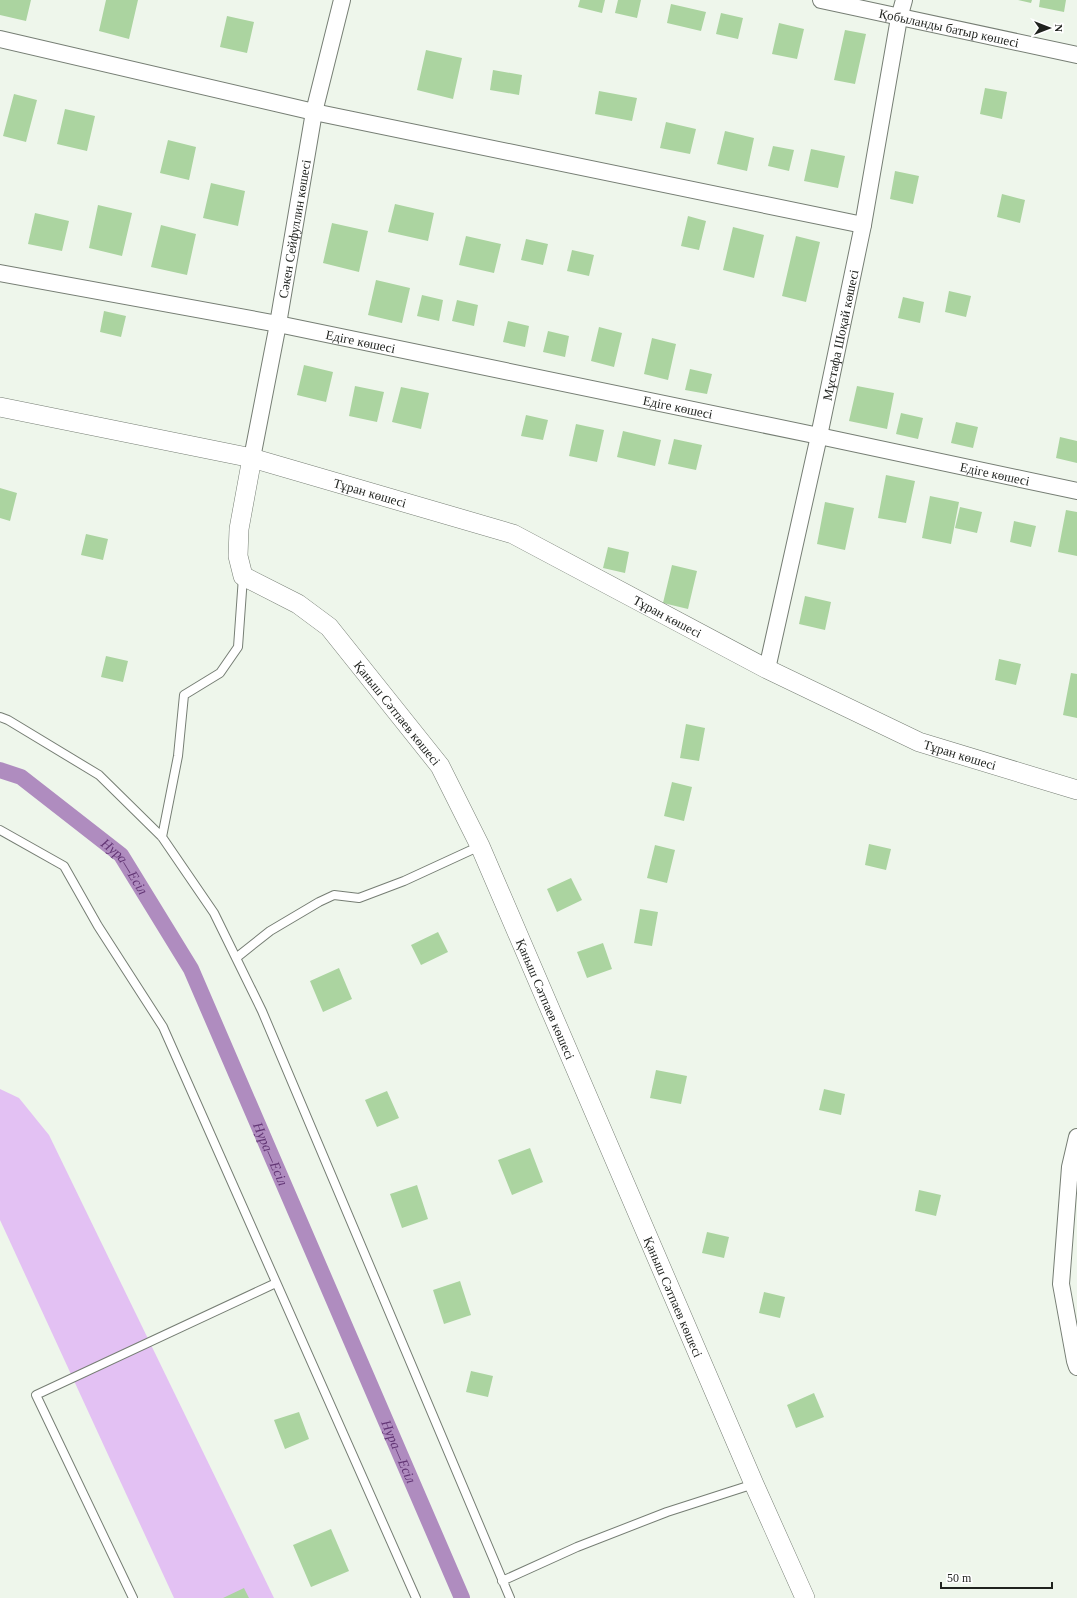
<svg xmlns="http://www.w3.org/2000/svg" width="1077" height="1598" viewBox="0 0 1077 1598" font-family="'Times New Roman',serif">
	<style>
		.green { fill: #e3c1f3 }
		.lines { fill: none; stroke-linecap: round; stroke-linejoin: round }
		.canal { stroke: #af8cbf; stroke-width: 16 }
		.building { fill: #abd4a0 }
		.service-casing { stroke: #767e74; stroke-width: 10 }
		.minor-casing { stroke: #767e74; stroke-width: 18 }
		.tertiary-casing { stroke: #767e74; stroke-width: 20 }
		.service { stroke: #fff; stroke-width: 8 }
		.minor { stroke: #fff; stroke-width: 16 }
		.tertiary { stroke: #fff; stroke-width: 19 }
		.labels { text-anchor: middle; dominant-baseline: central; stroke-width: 3; stroke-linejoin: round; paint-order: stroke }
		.street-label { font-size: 13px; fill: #1f221e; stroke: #fff }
		.water-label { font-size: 14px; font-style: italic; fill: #623574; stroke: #fff }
	</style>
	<rect width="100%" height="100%" fill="#eef6eb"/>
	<path class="green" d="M0,1089L19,1098L49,1135L274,1598H174L0,1220Z"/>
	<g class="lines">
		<path class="canal" id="s1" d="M0,770L21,777L121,855L191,969L462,1598"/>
	</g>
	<path class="building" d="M0,0H31L26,21L0,15Z
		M106,0H138L129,39L99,31Z
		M580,0H605L602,13L578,7Z
		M618,0H641L637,18L615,13Z
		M1018,0H1032L1031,3Z
		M1040,0H1066L1064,12L1039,7Z
		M671,4L706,12L701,31L667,23Z
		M721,13L743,18L738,39L716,34Z
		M227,16L254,22L247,53L220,47Z
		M779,23L804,29L797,59L772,54Z
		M845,30L866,34L855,84L834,80Z
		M426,50L462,58L453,99L417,90Z
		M493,70L522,75L519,95L490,90Z
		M985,88L1007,92L1002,119L980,114Z
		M599,91L637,98L632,121L595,114Z
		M14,94L37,100L26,142L3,136Z
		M65,109L95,116L87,151L57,144Z
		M666,122L696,129L690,154L660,148Z
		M725,131L754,138L747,171L717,164Z
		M168,140L196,147L189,180L160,173Z
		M773,146L794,150L789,171L768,166Z
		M811,149L845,156L838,188L804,181Z
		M895,171L919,176L913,204L890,199Z
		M211,183L245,191L238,226L203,218Z
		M1002,194L1025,200L1020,223L997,217Z
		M395,204L434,213L428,241L388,232Z
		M98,205L132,213L122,256L89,248Z
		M35,213L69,221L62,251L28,244Z
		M688,216L706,221L699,250L681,246Z
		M332,223L368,231L359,272L323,263Z
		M161,225L196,234L187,275L151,267Z
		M733,227L764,235L754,278L723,270Z
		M466,236L501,244L494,273L459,265Z
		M796,236L820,242L806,302L782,296Z
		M526,239L548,244L543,265L521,260Z
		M572,250L594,255L589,276L567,271Z
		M376,280L410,288L402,323L368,315Z
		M949,291L971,296L966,317L945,312Z
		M422,295L443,300L439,321L417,316Z
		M903,297L924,302L920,323L898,318Z
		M457,300L478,305L474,326L452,321Z
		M104,311L126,316L121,337L100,332Z
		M508,321L529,326L525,347L503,342Z
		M599,327L622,333L614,367L591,361Z
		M548,331L569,336L565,357L543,352Z
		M652,338L676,344L668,380L644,374Z
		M304,365L333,372L326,402L297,395Z
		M690,369L712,374L707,394L685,390Z
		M355,386L384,392L377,422L349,416Z
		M857,386L894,393L887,429L849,421Z
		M401,387L429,393L421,429L392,422Z
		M901,413L923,418L918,439L896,434Z
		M526,415L548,420L543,440L521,436Z
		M956,422L978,427L973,448L951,443Z
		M576,424L604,430L597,462L569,456Z
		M623,431L661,440L655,466L617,457Z
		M1060,437L1077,441V463L1056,458Z
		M674,439L702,445L696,470L668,464Z
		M886,475L915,481L906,523L878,518Z
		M0,488L17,493L10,521L0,518Z
		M930,496L959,502L951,544L922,538Z
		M825,502L854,508L845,550L817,544Z
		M960,507L982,512L977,533L955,528Z
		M1066,510L1077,512V556L1058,552Z
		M1014,521L1036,526L1031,547L1010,542Z
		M86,534L108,539L103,560L81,555Z
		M608,547L629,552L625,573L603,568Z
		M672,565L697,571L688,609L663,603Z
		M805,596L831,602L825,630L799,624Z
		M106,656L128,661L123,682L101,677Z
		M999,659L1021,664L1016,685L995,680Z
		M1071,673L1077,674V718L1063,715Z
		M686,724L705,728L699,761L680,758Z
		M672,782L692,787L684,821L664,816Z
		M869,844L891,849L886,870L865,865Z
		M655,845L675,850L667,883L647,878Z
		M571,878L582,900L557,912L547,889Z
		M640,909L658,912L652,946L634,943Z
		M438,932L448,952L421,965L411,945Z
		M603,943L612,969L587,978L577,952Z
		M339,968L352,999L323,1012L310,981Z
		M656,1070L687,1076L681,1104L650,1098Z
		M824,1089L845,1094L841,1115L819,1110Z
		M387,1091L399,1118L377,1127L365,1100Z
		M530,1148L543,1182L512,1195L498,1160Z
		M417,1185L428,1219L402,1228L390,1194Z
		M919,1190L941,1195L936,1216L915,1211Z
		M707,1232L729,1237L724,1258L702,1253Z
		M460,1281L471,1315L444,1324L433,1290Z
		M764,1292L785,1297L780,1318L759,1313Z
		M471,1371L493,1376L488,1397L466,1392Z
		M814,1393L824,1417L796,1428L787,1405Z
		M299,1412L309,1439L285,1449L274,1420Z
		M331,1529L349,1571L311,1587L293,1545Z
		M244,1588L249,1598H223Z"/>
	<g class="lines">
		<g class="service-casing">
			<path id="service" d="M0,717L8,720L99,775L162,837L214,913L262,1011L510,1598
				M0,830L64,866L98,926L163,1027L416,1598
				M162,837L178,756L184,695L220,673L238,647L243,577
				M236,958L270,931L319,902L334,895L359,898L404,881L480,846
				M502,1581L577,1547L667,1512L754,1484
				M133,1598L36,1395L276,1283"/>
		</g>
		<g class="minor-casing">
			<g id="minor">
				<path id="s2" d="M821,0L1077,55"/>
				<path d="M0,39L314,112L863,225"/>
				<path id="s3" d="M0,273L278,324L819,436L1077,491"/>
				<path id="s4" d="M252,458L278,324L314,112L342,0"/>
				<path id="s5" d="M767,669L819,436L863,225L899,18L904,0"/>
				<path d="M1077,1137L1070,1167L1061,1284L1075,1361L1077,1367"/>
			</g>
		</g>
		<g class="tertiary-casing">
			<g id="tertiary">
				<path id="s6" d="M0,407L252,458L513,534L767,669L919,742L1077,790"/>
				<path id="s7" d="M252,458L239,529L238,556L243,576L298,604L329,627L440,766L480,846L754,1484L805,1598"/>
			</g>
		</g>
		<use href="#service" class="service"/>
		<use href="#minor" class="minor"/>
		<use href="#tertiary" class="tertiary"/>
	</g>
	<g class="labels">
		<g class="street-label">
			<text stroke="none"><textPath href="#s2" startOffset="131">Қобыланды батыр көшесі</textPath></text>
			<text stroke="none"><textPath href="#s4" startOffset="233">Сәкен Сейфуллин көшесі</textPath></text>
			<text stroke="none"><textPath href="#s5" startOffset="342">Мұстафа Шоқай көшесі</textPath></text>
			<text stroke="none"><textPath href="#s3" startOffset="367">Едіге көшесі</textPath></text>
			<text stroke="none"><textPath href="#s3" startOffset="691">Едіге көшесі</textPath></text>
			<text stroke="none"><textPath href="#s3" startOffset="1015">Едіге көшесі</textPath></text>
			<text stroke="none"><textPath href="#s6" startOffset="380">Тұран көшесі</textPath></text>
			<text stroke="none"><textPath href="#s6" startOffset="704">Тұран көшесі</textPath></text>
			<text stroke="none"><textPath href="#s7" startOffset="330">Қаныш Сәтпаев көшесі</textPath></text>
			<text stroke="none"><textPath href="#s6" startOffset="1028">Тұран көшесі</textPath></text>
			<text stroke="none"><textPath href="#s7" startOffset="654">Қаныш Сәтпаев көшесі</textPath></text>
			<text stroke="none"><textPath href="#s7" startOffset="978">Қаныш Сәтпаев көшесі</textPath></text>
		</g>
		<g class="water-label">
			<text stroke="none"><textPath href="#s1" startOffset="160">Нура—Есіл</textPath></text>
			<text stroke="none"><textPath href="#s1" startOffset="484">Нура—Есіл</textPath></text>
			<text stroke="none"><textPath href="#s1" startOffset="808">Нура—Есіл</textPath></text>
		</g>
	</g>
	<g transform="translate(1049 28) rotate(90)" stroke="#ffffff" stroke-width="3" paint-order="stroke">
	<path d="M0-3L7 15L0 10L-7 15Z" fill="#1f221e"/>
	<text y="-6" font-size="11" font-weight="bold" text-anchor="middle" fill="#1f221e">N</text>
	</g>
	<path d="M941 1582v6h111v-6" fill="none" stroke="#1f221e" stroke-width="2"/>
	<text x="947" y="1582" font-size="12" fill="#1f221e" stroke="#ffffff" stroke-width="3" paint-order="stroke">50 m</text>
</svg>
